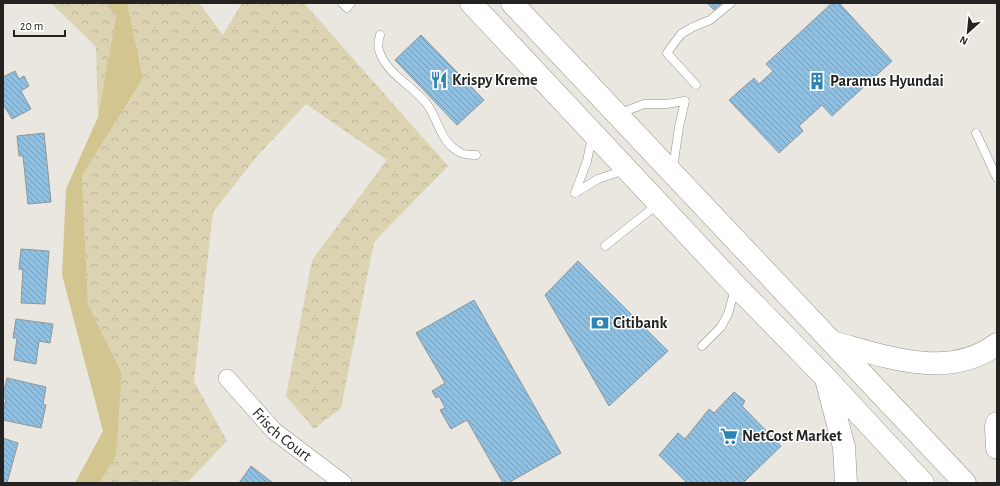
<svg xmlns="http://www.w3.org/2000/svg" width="1000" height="486" viewBox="0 0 1000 486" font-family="'Alegreya Sans',sans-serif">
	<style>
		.forest { fill: url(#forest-crowns) }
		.water { fill: #d3c590 }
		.building { fill: url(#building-back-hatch); stroke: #90969b }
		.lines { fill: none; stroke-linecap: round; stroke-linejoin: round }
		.lane-casing { stroke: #96958e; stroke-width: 9 }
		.street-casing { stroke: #96958e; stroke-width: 18 }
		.highway-casing { stroke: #96958e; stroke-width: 23 }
		.lane { stroke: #fff; stroke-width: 8 }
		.street { stroke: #fff; stroke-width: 17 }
		.highway { stroke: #fff; stroke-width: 22 }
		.labels { text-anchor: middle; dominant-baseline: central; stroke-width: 3; stroke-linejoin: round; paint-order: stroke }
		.poi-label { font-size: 16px; font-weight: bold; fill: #242321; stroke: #fff; text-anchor: start }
		.street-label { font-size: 16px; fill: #242321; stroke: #fff }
	</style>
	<defs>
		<pattern id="forest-crowns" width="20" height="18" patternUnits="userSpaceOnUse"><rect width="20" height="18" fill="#dcd3b3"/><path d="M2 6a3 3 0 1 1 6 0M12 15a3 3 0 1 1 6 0" fill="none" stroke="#bdb59a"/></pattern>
		<pattern id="building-back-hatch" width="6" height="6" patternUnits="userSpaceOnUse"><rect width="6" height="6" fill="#8dc0e2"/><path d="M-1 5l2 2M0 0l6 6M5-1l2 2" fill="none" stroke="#739cb7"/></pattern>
	</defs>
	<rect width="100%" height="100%" fill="#e9e7e0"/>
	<path class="forest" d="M51,3H105L116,16L98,117L96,47Z
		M127,3H199L223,35L242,3H304L448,166L374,242L341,408L314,429L286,396L312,260L387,160L306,104L259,154L213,212L194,381L227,441L187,483H99L116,455L122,374L88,304L82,176L143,78Z"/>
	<path class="water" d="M105,3H127L143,78L82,176L88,304L122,374L116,456L99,483H75L103,431L62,275L66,189L98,117L116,16Z"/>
	<path class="building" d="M707,3H722L714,10Z
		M832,3H839L892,61L832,116L822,105L799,126L803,131L779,153L729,100L754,78L759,84L773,71L766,64Z
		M421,35L484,100L457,125L395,60Z
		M15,71L19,79L24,76L29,86L21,91L31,109L12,119L3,104V77Z
		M44,133L51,202L28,204L23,156H19L17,136Z
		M21,249L49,251L45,304L21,303L23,270L19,269Z
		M578,261L668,351L609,406L545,295Z
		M474,300L561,453L508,483H503L467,420L451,429L440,410L445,408L439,396L436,398L432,391L445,383L416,333Z
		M16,319L53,324L50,343L39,341L36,364L14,360L17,338H13Z
		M7,378L46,387L43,404L46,405L41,428L3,420V411L6,399L3,398V394Z
		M734,392L745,401L742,406L781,446L743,483H687L659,455L678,433L685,439L709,409L714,413Z
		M3,438L18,443L7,483H3Z
		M251,466L273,483H239Z"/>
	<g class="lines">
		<g class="lane-casing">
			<path id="lane" d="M342,3L347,8L351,3
				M380,35C379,40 377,46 379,50C386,74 412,85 426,103C439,119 439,142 461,153C465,155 471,155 476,155
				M696,85L667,53L681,34L693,27L710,20L731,3
				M618,114L644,104H666L685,101L679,127L673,168
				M976,133L997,178
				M575,193L587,161L592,137
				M575,193L598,179L625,170
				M605,246L658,204
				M702,346L721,327L728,314L735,289"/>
		</g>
		<g class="street-casing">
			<g id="street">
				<path id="s1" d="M227,378L274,431L343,483"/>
			</g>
		</g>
		<g class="highway-casing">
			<path id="highway" d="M471,3L736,286L826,378L923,483
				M512,3L965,483
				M832,342C885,356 948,381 997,344
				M826,379L844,447L846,483
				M997,423L996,427L997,448"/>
		</g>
		<use href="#lane" class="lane"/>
		<use href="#street" class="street"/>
		<use href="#highway" class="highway"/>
	</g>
	<defs>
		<g id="restaurant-bare" transform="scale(1.38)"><path d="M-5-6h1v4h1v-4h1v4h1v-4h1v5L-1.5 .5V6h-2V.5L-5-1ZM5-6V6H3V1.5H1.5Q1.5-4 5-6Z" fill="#2d83b2" stroke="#fff" stroke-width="2.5" paint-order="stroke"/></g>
		<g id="building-bare" transform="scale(1.38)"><path d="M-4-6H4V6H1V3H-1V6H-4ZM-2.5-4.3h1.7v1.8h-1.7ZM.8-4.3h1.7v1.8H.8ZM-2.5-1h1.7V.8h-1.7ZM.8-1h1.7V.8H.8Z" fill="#2d83b2" stroke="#fff" stroke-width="2.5" paint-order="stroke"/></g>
		<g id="bank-bare" transform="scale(1.38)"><path d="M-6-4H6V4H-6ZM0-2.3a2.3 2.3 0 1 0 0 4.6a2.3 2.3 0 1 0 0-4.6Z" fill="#2d83b2" stroke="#fff" stroke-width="2.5" paint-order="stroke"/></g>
		<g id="supermarket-bare" transform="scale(1.38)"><path d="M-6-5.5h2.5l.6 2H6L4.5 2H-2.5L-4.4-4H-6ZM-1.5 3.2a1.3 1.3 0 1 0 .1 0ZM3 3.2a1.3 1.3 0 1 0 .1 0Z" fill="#2d83b2" stroke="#fff" stroke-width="2.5" paint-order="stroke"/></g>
	</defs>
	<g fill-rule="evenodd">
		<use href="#restaurant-bare" x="439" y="80"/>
		<use href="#building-bare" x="817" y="81"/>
		<use href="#bank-bare" x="600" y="323"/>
		<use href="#supermarket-bare" x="729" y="436"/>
	</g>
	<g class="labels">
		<g class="poi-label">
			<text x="452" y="80">Krispy Kreme</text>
			<text x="830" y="81">Paramus Hyundai</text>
			<text x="613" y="323">Citibank</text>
			<text x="742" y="436">NetCost Market</text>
		</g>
		<g class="street-label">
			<text stroke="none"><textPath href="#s1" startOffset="79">Frisch Court</textPath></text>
		</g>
	</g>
	<rect width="1000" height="486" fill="none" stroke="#242321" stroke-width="8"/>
	<g transform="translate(968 32) rotate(207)" stroke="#ffffff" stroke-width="3" paint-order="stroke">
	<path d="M0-3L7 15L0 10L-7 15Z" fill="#242321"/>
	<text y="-6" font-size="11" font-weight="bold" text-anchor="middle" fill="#242321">N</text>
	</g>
	<path d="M14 30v6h51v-6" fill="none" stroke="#242321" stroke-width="2"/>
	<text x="20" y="30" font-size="12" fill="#242321" stroke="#ffffff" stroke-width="3" paint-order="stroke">20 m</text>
</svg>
